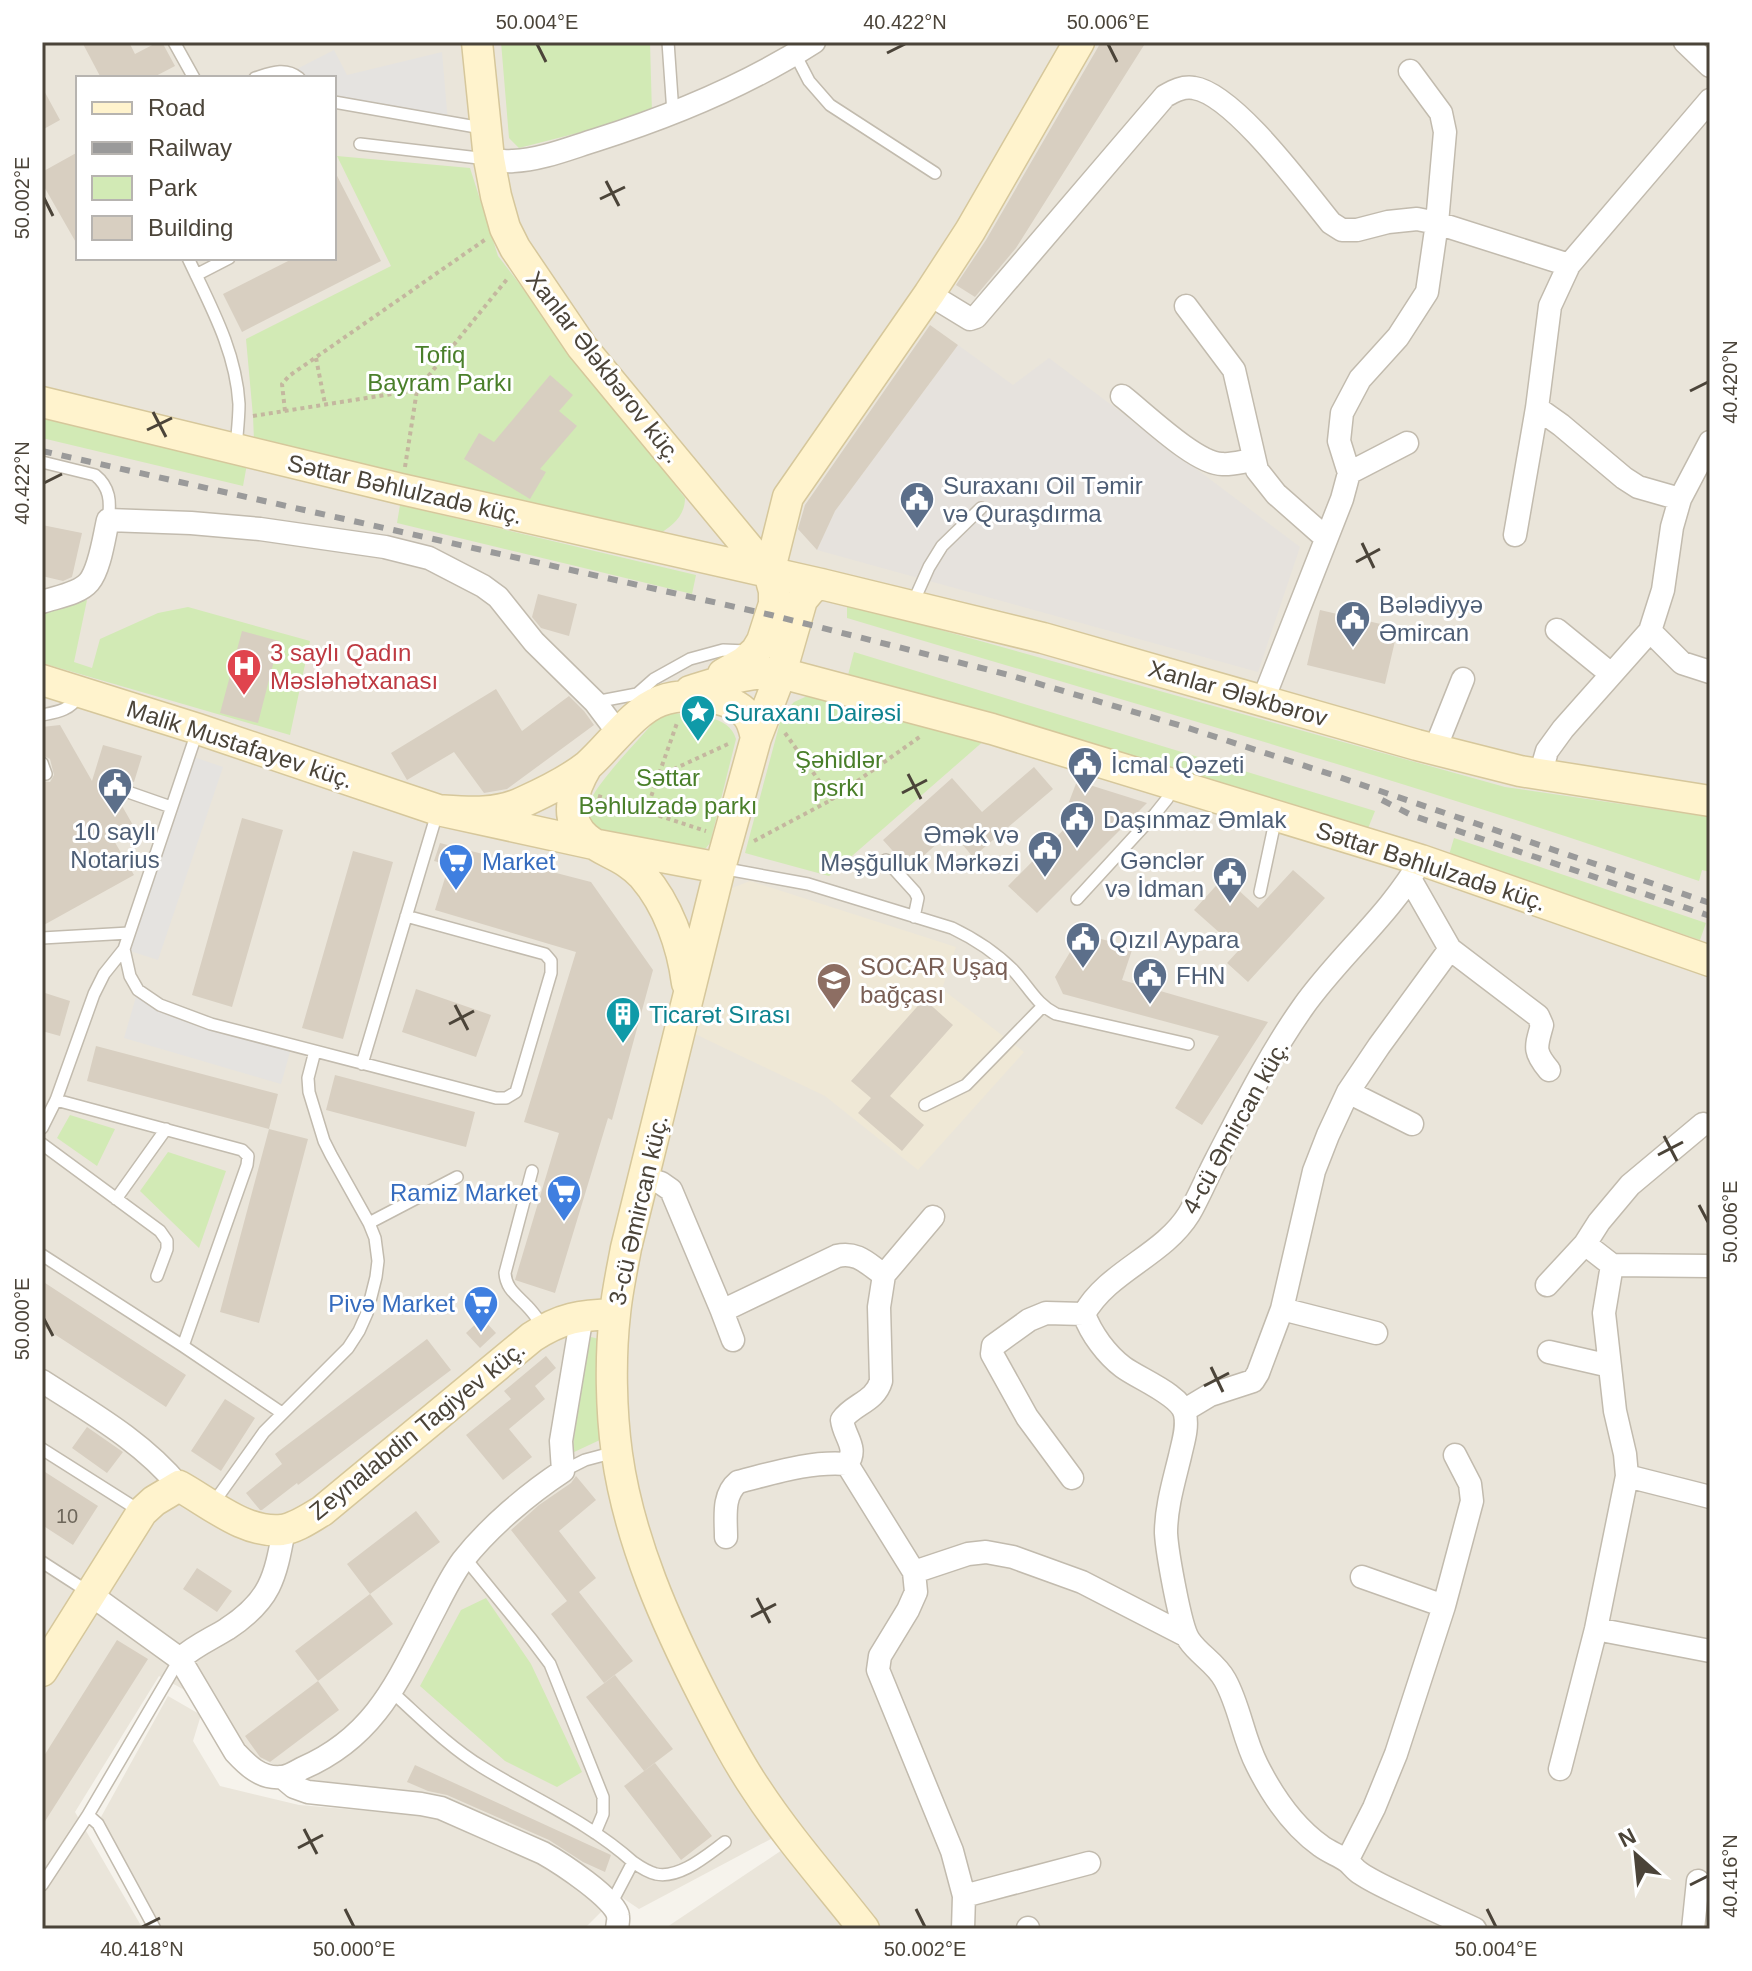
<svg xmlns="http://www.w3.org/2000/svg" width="1752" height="1971" viewBox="0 0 1752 1971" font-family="Helvetica,sans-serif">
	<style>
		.residential { fill: #eae5da; fill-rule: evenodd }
		.industrial { fill: #e6e2dd }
		.education { fill: #efe8d6 }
		.green { fill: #d2eab5 }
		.parking { fill: #e5e3e0 }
		.building { fill: #d8cfc1 }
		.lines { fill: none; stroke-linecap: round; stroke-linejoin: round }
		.lane-casing { stroke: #c2bbae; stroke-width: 14 }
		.street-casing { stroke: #c2bbae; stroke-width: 25 }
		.secondary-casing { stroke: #d6c79b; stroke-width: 33 }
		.path { stroke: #c4b79f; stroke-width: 4; stroke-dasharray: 4 4; stroke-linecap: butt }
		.lane { stroke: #fff; stroke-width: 11 }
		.street { stroke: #fff; stroke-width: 22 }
		.secondary { stroke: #fff3cd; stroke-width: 30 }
		.rail { stroke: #9a9a9a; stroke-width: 6; stroke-dasharray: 10 10; stroke-linecap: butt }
		.ticks { fill: none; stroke: #4b4439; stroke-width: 3 }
		.labels { text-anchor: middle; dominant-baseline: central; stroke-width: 6; stroke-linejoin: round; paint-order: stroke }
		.number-label { font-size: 20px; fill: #6e675b }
		.park-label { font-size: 24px; fill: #4a7f2a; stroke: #fff }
		.street-label { font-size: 24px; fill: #4b4439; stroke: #fff }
		.service-label { font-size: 24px; fill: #4e5e75; stroke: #fff; text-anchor: start }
		.health-label { font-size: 24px; fill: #be3a42; stroke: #fff; text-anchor: start }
		.culture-label { font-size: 24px; fill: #0d838f; stroke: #fff; text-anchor: start }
		.shop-label { font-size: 24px; fill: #366cbe; stroke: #fff; text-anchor: end }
		.education-label { font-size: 24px; fill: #785e54; stroke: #fff; text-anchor: start }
		.neatline { fill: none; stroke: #4b4439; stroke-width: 3 }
		.ticks-label { font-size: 20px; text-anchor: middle; fill: #4b4439 }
	</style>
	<rect width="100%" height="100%" fill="#f6f3ec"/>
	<path class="residential" d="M42,42H1710V1929H881L799,1824L639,1909L561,1856L442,1802L308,1779L249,1754L219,1709L159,1676L75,1812L143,1929H42ZM78,78H334V258H78Z
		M168,1696L201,1715L193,1741L220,1786L299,1805L439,1817L542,1865L603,1910L584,1929H163L101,1817Z
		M785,1848L852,1929H664Z"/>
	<path class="industrial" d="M958,345L1013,385L1049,358L1300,547L1258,672L817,550L835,511Z"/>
	<path class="education" d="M750,881L956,947L942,989L1024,1052L918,1170L825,1096L693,1033L724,899L732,888Z"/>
	<path class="green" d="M501,42H650L652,114L519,148L509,138Z
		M337,156L470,168L498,256L685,498C685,517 671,527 656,536L254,441L253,416L246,339L391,266Z
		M42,414L247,464L243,486L42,438Z
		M400,505L696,575L692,594L397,523Z
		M87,600L74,662L92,668L100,639L158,613L188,607L310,641L290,735L42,663V612L60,605Z
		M847,604L1505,787L1710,817V872L1702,870L1699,881C1418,784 1132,703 847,618Z
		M854,652L1375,811L1367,831L848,675Z
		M814,693L986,739L829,876L745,853L782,715L794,702Z
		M673,713C694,716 729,714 736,739L710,843L706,848L695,852L599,829C592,824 586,817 588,808C590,789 639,740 653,723L665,714Z
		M1454,838L1706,923L1700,940L1449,855Z
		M70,1115L115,1129L97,1166L57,1138Z
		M168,1152L226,1171L199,1248L140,1191Z
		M587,1336L603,1340L602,1439L572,1453Z
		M486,1598L531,1664L582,1772L557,1787L505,1761L420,1686L461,1610Z"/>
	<path class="parking" d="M334,50L347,75L442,52L448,123L334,102V78H299L291,72Z
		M188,755L223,767L158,960L124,949Z
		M138,990L160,1005L292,1045L281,1084L124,1038Z"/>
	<path class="building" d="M82,42H129L135,54L158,42H162L175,66L152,78H101Z
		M1101,42H1146L1016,248L975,297L956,285L986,240Z
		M42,87L60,120L42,130Z
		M78,152V246L42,183V172Z
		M334,170L381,261L242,332L223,294L294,258H334Z
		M930,325L958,345L835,511L817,550L798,529L805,505Z
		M550,375L573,395L559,411L577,426L540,469L546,472L530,499L464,459L479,433L494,442Z
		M42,525L82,533L72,577L63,581L42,576Z
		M538,594L577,604L569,636L541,628L532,617Z
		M1320,610L1398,628L1385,684L1307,665Z
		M242,631L279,641L258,723L220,713Z
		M496,689L522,731L569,696L584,711L594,725L507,789L484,793L454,752L407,780L391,753Z
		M60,725L92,781L103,745L142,756L134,782L104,773L106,777L102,779L100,786L104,793L117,797L134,827L113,839L134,875L42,926V781L50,782L54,775L50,759L42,755V727Z
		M1034,767L1053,789L973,857L951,831L909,869L883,840L952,778L982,812Z
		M1077,781L1147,803L1037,913L1008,886L1086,807L1069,802Z
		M242,818L283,830L232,1007L192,995Z
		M440,843L591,882L653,970L612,1120L608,1118L555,1293L515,1280L559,1133L524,1122L576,952L435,910L449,865L434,861Z
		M353,851L393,862L343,1039L302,1028Z
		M1293,870L1325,898L1248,982L1227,963L1239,950L1194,910L1224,877L1258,908Z
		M1081,934L1133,947L1122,980L1268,1022L1202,1125L1175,1108L1219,1036L1063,994L1055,977Z
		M416,989L491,1015L476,1057L402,1032Z
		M42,992L70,1001L60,1036L42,1031Z
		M924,999L953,1025L890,1096L924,1125L902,1151L858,1113L871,1098L851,1081Z
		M96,1046L278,1094L269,1129L87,1081Z
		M335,1075L475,1112L466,1147L326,1110Z
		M269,1129L308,1139L259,1323L220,1312Z
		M42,1281L186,1375L166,1407L42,1326Z
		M482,1318L496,1333L480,1348L466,1333Z
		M427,1339L451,1370L298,1485L297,1483L262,1510H260L246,1493L282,1464L275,1454Z
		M546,1356L556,1368L535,1386L545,1399L509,1429L532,1457L503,1480L466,1435L511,1399L504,1391Z
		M225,1399L255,1418L221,1471L191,1451Z
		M87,1427L123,1452L107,1473L72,1448Z
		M42,1470L98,1506L73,1545L42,1525Z
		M576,1476L596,1500L559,1531L596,1578L579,1592L633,1661L604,1683L551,1614L567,1601L511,1530L539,1505L571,1483Z
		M416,1511L440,1542L370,1594L347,1564Z
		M197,1568L232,1591L217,1612L183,1589Z
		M370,1594L393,1624L318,1681L295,1651Z
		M117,1640L148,1659L42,1826V1759Z
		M615,1675L673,1749L644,1771L586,1697Z
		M318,1681L339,1710L270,1762L260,1757L245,1736Z
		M655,1763L712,1836L681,1860L624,1786Z
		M415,1765L611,1855L605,1872L583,1862L549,1840L447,1795L428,1791L407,1782Z"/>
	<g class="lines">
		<g class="lane-casing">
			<path id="lane" d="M174,42L194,78
				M668,42L673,113
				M795,54L809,81L830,105L935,173
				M255,78C271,73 285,67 299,78
				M334,102L482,128
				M360,144L487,159
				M188,258C210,305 236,351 239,404C239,419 237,434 236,448
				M196,275L229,258
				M42,462L95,475C110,487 111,502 108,520
				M912,605L929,567L942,546L981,508
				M595,702L637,694L654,679L690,659L723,650L747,651
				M42,715C57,712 71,710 78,696
				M197,732L124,949L130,976L138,990L160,1005L211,1024L496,1098H506L516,1092L551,973V961L545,954L406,916
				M42,763L46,774
				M108,785L171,807
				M886,860L915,892L918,898L914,917
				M721,868L808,884L952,928C975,939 995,952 1013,970C1029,987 1036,1004 1056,1014L1188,1044
				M1260,892L1276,817
				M1077,899L1155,814L1167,799L1173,788
				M42,938L129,933
				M362,1064L438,810
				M56,1100L242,1150L248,1156L247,1165L183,1346
				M925,1105L966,1085L1042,1007
				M42,1128L56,1100L94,994L104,974L124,949
				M42,1144L160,1231L167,1241V1249L157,1276
				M532,1171L505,1273C506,1289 517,1295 527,1306C534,1313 539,1321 544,1328
				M116,1199L166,1129
				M369,1223L457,1177
				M42,1255L183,1346L282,1413
				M42,1449L140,1511
				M563,1471L585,1460L615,1452
				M212,1505L264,1432L348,1348L359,1331L367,1313L376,1277L378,1261L375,1238L369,1223L331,1155L324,1141L309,1092L308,1078L315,1051
				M465,1558L532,1640L550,1664L603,1797V1814L595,1833
				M42,1562L90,1593
				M392,1692C421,1718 448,1746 482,1767C532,1798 589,1822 633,1862L612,1902
				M88,1815L98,1824L155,1929
				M633,1862C640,1867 648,1872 656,1874C680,1879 707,1855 725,1842
				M42,1885L88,1815L179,1660"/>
		</g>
		<g class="street-casing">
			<path id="street" d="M1685,42L1710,66
				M489,159C497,160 505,162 513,161C541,160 570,148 596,140C672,116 747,85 814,42
				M929,294L970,319L976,317L1165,96C1174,91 1183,86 1194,88C1234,94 1304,190 1331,223L1342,230H1357L1388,222L1417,219L1437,223L1569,265
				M1186,306L1234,370L1257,470L1276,494L1326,538
				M1122,396C1144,413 1196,464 1222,464C1232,465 1244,461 1254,460
				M1537,408L1561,425L1624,478L1638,487L1680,499
				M1349,473L1407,443
				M1515,535L1537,408L1550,306L1569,265L1710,100
				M42,602C56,597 79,594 89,582C100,569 104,537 108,520L191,523L260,529L385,547L429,558L483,586L498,597L534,642L595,702L619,734
				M1557,630L1611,674
				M1650,631L1682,663L1710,672
				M1263,700L1342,499L1349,473L1339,441L1342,413L1360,379L1398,337L1427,292L1437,223L1445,132L1441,113L1410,71
				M1435,749L1463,679
				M1540,775L1547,751L1563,729L1650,631L1663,590L1672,527L1680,499L1710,442
				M1421,860C1390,915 1339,956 1303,1007C1269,1055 1243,1108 1216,1160C1207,1177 1199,1197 1189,1214C1163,1256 1108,1271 1084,1314C1091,1334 1107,1355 1123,1367C1139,1379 1181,1395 1185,1414C1188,1428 1183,1442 1180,1456C1174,1481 1166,1507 1166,1533C1167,1551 1180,1627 1189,1640C1199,1655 1216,1663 1225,1680C1240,1707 1243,1738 1257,1765C1272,1795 1293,1826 1321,1846C1329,1852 1338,1855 1347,1861C1352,1865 1355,1870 1360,1873C1373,1882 1389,1889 1404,1896C1427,1907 1451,1918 1475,1929
				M1410,879L1450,949L1538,1016L1542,1025C1536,1047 1533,1051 1549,1070
				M1348,1092L1412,1124
				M1703,1124L1630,1185L1599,1222L1585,1244L1612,1265L1710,1266
				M644,1178L661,1183L671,1190L722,1311L837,1256C857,1251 868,1264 884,1275L879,1307L881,1381C875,1402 853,1404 842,1420C844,1437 859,1448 847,1464L914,1572L916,1592L908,1610L880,1656L878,1670L952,1851L964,1896L963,1929
				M884,1275L933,1217
				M1547,1285L1585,1244
				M1282,1309L1376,1333
				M722,1311L733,1340
				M1549,1352L1610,1366
				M42,1381C90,1412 142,1441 179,1486
				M1185,1410L1210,1395L1253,1381L1258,1373L1282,1309L1314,1171L1328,1135L1348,1092L1379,1046L1450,949
				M1627,1476L1710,1497
				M1072,1478L1027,1417L992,1354L993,1346L1029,1320L1046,1313L1084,1314
				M726,1537C726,1518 722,1495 738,1482C774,1473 809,1461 847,1464
				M914,1572L968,1554L986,1552L1013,1557L1082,1582L1185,1635
				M1362,1577L1444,1606
				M90,1594L180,1659L235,1752C247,1765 261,1779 281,1777C288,1777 297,1771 303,1768C379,1735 400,1675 436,1607C444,1591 452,1575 463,1560C489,1527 528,1494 563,1471L561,1441L582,1315
				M1596,1629L1710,1651
				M180,1659C194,1646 211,1639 227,1629C271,1600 275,1578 284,1530
				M1560,1769L1596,1629L1627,1476L1625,1454L1615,1411L1604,1313L1612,1265
				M282,1777L294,1787L308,1792L421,1804L441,1808L543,1853C559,1862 616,1899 618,1916C619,1918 617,1927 617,1929
				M1347,1861L1374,1808L1396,1754L1444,1606L1472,1501L1470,1484L1455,1455
				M964,1896L1089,1863
				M1028,1928V1929
				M1693,1929L1698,1881"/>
		</g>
		<g class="secondary-casing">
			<path id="secondary" d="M477,42L489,159L496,196L505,228L515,248L582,347L769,573
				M42,402L401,489L821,584L1043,638L1417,745L1520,771L1710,801
				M723,674L744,662L756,651L762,641L774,604V591L769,573L788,497L929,294L970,231L1079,42
				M42,680L198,729L438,810L598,845L720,868L756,738C754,730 753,722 747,715C731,695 684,692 660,701C633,711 609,747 587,766C568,781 545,792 523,802C496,815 467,812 438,810
				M690,691C720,682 749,671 781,673L992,729L1421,860L1710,961
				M756,738L781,673L802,600L812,588L821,584
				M587,766C574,788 562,818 586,838C605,854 624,855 643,876C668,905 682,945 687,983
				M720,868L626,1248C622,1270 617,1292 615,1314C610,1357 611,1411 617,1454C629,1540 666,1623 705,1699C721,1730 737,1761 756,1789C788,1838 828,1883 864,1929
				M42,1671L142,1512L154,1501L179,1486C210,1503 245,1534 282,1530C296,1528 310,1518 322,1511L532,1337C561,1318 580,1315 615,1314"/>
		</g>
		<path class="path" d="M316,358L325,404
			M285,411L282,384L289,376L486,239
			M253,416L417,390L508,278
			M405,467L417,390
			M785,733L832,799L921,736
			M659,776L728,744
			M598,796L706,831
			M646,811L677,723
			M754,841L831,800"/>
		<use href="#lane" class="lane"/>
		<use href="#street" class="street"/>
		<use href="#secondary" class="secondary"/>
		<path class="rail" d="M42,451L771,615L1009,675L1185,727L1333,775L1710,903
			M1382,800L1411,815L1710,916"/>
	</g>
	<path class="ticks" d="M537,44L546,62M1108,44L1117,62M887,53L905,44M606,181L619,206M44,198L53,216M600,199L625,187M1690,391L1708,382M153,412L166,437M147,430L172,418M44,483L62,474M1362,543L1374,568M1356,562L1380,549M908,774L921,799M902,793L927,780M455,1005L468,1030M449,1024L474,1011M1664,1136L1677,1161M1658,1155L1683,1142M1699,1205L1708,1222M44,1319L53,1336M1211,1367L1223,1392M1204,1386L1229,1373M757,1598L770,1623M751,1617L776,1604M304,1829L317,1854M298,1848L323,1835M1690,1885L1708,1876M345,1909L354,1927M916,1909L925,1927M1487,1909L1496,1927M142,1927L160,1918"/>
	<defs>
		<g id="civic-pin" transform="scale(1.8)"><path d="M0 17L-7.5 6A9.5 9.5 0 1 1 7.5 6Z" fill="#5c6f8a" stroke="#fff"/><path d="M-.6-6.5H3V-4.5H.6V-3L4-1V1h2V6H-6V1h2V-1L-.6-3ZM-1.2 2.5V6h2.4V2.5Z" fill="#fff"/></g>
		<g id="hospital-pin" transform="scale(1.8)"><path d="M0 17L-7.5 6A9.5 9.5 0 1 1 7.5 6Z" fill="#e0444e" stroke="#fff"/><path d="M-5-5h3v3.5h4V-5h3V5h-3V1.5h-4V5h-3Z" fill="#fff"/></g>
		<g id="sight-pin" transform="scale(1.8)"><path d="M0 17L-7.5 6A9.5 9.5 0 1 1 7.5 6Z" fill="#0f9aa8" stroke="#fff"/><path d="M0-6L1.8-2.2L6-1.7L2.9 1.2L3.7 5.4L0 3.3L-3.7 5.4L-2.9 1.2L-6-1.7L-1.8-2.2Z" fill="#fff"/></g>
		<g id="supermarket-pin" transform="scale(1.8)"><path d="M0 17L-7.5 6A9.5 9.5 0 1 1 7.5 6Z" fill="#3f7fe0" stroke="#fff"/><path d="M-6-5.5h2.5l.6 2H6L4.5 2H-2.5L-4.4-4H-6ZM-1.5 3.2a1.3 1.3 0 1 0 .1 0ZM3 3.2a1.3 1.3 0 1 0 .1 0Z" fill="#fff"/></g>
		<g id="school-pin" transform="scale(1.8)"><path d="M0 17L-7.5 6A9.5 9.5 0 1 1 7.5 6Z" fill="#8d6e63" stroke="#fff"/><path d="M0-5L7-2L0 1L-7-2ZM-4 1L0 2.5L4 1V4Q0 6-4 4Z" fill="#fff"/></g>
		<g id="building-pin" transform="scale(1.8)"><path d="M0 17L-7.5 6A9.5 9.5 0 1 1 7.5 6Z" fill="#0f9aa8" stroke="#fff"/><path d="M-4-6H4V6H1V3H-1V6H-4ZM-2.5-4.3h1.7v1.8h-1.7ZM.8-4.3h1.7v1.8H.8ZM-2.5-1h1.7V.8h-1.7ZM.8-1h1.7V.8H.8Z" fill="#fff"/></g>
	</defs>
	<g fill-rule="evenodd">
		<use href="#civic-pin" x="917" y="499"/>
		<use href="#civic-pin" x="1353" y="618"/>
		<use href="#hospital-pin" x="244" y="666"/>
		<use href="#sight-pin" x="698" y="712"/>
		<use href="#civic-pin" x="1085" y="764"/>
		<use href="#civic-pin" x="115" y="785"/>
		<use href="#civic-pin" x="1077" y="819"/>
		<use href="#civic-pin" x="1045" y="848"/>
		<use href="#supermarket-pin" x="456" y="861"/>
		<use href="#civic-pin" x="1230" y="874"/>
		<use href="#civic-pin" x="1083" y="939"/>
		<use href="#civic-pin" x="1150" y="975"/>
		<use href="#school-pin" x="834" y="980"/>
		<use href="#building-pin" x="623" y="1014"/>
		<use href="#supermarket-pin" x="564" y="1192"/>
		<use href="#supermarket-pin" x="481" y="1303"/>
	</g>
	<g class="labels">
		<g class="number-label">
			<text x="67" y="1516">10</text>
		</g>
		<g class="park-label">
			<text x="440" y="354">Tofiq<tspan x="440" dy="28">Bayram Parkı</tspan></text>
			<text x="839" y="759">Şəhidlər<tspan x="839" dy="28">psrkı</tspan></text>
			<text x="668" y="777">Səttar<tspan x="668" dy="28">Bəhlulzadə parkı</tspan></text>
		</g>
		<g class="street-label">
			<text transform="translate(604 367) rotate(52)">Xanlar Ələkbərov küç.</text>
			<text transform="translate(405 489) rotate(13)">Səttar Bəhlulzadə küç.</text>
			<text transform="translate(1238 693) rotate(16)">Xanlar Ələkbərov</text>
			<text transform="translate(240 744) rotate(18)">Malik Mustafayev küç.</text>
			<text transform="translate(1431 866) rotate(18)">Səttar Bəhlulzadə küç.</text>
			<text transform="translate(1235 1127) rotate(-61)">4-cü Əmircan küç.</text>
			<text transform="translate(638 1210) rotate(-77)">3-cü Əmircan küç.</text>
			<text transform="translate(417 1430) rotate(-39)">Zeynalabdin Tagiyev küç.</text>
		</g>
		<g class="service-label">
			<text x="943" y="485">Suraxanı Oil Təmir<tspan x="943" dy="28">və Quraşdırma</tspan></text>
			<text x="1379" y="604">Bələdiyyə<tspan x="1379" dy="28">Əmircan</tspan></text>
			<text x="1111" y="764">İcmal Qəzeti</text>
			<text x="1103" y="819">Daşınmaz Əmlak</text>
			<text x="115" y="831" text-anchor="middle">10 saylı<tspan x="115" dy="28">Notarius</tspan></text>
			<text x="1019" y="834" text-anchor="end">Əmək və<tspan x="1019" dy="28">Məşğulluk Mərkəzi</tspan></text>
			<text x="1204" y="860" text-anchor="end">Gənclər<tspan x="1204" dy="28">və İdman</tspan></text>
			<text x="1109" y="939">Qızıl Aypara</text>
			<text x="1176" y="975">FHN</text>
		</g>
		<g class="health-label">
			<text x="270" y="652">3 saylı Qadın<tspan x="270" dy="28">Məsləhətxanası</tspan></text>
		</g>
		<g class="culture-label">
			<text x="724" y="712">Suraxanı Dairəsi</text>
			<text x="649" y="1014">Ticarət Sırası</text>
		</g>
		<g class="shop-label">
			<text x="482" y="861" text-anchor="start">Market</text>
			<text x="538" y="1192">Ramiz Market</text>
			<text x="455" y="1303">Pivə Market</text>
		</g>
		<g class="education-label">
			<text x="860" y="966">SOCAR Uşaq<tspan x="860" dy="28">bağçası</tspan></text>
		</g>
	</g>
	<rect width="1752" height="1971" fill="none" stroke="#ffffff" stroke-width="88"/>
	<rect x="76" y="76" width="260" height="184" fill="#ffffff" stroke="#b7b4b0" stroke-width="2"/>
	<rect x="92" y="102" width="40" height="12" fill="#fff3cd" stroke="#b7b4b0" stroke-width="2"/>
	<text x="148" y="116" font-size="24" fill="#4b4439">Road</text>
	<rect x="92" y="142" width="40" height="12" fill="#9a9a9a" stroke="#b7b4b0" stroke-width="2"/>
	<text x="148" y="156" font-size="24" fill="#4b4439">Railway</text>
	<rect x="92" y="176" width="40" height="24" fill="#d2eab5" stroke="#b7b4b0" stroke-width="2"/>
	<text x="148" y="196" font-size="24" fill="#4b4439">Park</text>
	<rect x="92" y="216" width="40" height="24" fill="#d8cfc1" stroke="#b7b4b0" stroke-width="2"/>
	<text x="148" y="236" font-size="24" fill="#4b4439">Building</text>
	<g transform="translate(1636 1855) rotate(333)" stroke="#ffffff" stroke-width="6" paint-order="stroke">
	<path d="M0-6L14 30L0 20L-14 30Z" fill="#4b4439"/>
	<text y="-12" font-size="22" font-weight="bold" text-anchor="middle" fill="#4b4439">N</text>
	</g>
	<rect x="44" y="44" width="1664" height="1883" class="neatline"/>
	<g class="ticks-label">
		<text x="537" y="29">50.004°E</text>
		<text x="905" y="29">40.422°N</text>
		<text x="1108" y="29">50.006°E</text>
		<text transform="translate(22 198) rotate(-90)" y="7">50.002°E</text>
		<text transform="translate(1730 382) rotate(-90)" y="7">40.420°N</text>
		<text transform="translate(22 483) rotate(-90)" y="7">40.422°N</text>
		<text transform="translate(1730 1222) rotate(-90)" y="7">50.006°E</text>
		<text transform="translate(22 1319) rotate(-90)" y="7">50.000°E</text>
		<text transform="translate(1730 1876) rotate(-90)" y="7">40.416°N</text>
		<text x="142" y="1956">40.418°N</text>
		<text x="354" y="1956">50.000°E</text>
		<text x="925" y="1956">50.002°E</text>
		<text x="1496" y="1956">50.004°E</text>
	</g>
</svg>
